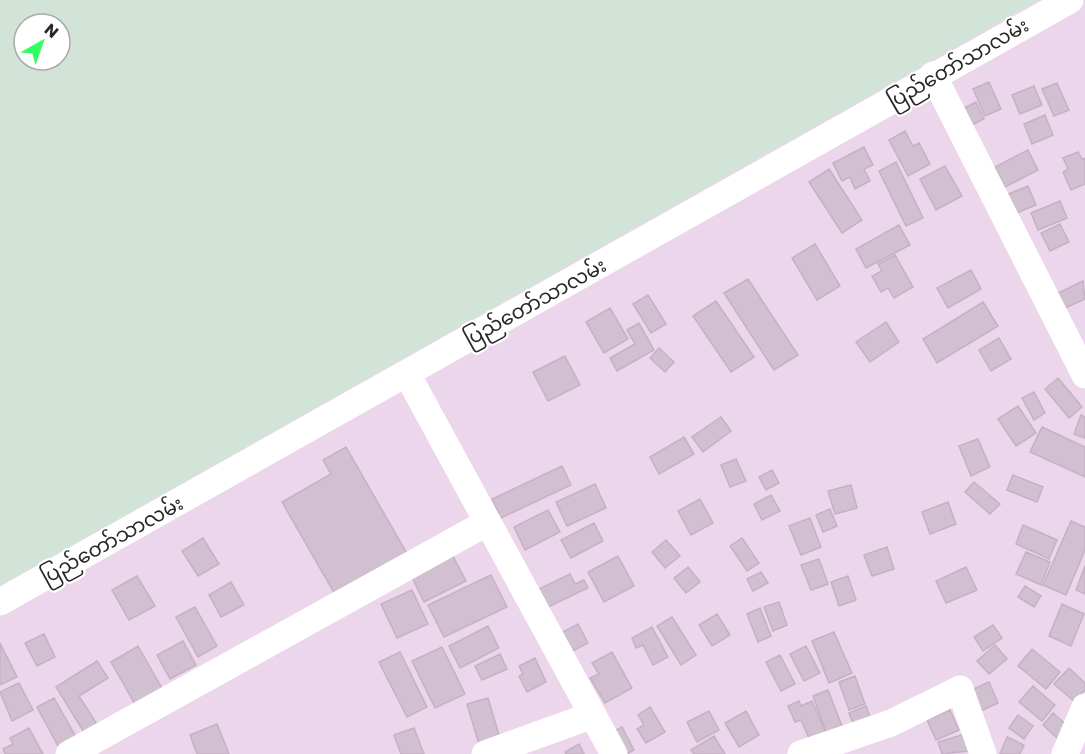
<svg xmlns="http://www.w3.org/2000/svg" width="1085" height="754" viewBox="0 0 1085 754" font-family="Poppins,'Noto Sans Myanmar',sans-serif">
	<style>
		.airport { fill: #d2e4d7; fill-rule: evenodd }
		.building { fill: #d0c0d0; stroke: #c7b0c5; stroke-width: 1.5 }
		.lines { fill: none; stroke-linecap: round; stroke-linejoin: round }
		.minor { stroke: #fff; stroke-width: 27 }
		.labels { text-anchor: middle; dominant-baseline: central; stroke-width: 4.5; stroke-linejoin: round; paint-order: stroke }
		.street-label { font-size: 20px; fill: #272727; stroke: #fff }
	</style>
	<rect width="100%" height="100%" fill="#ecd6ec"/>
	<path class="airport" d="M0,0H1039L0,586ZM24,24H60V60H24Z"/>
	<path class="building" d="M989,82L1001,109L985,116L973,89Z
		M1057,83L1069,110L1054,116L1042,89Z
		M1034,86L1042,105L1020,114L1012,95Z
		M976,102L984,119L964,129L956,112Z
		M1045,115L1053,135L1032,144L1024,124Z
		M905,131L913,146L919,143L930,164L908,176L889,140Z
		M864,147L873,165L864,169L870,181L855,189L850,177L842,181L833,163Z
		M1028,150L1038,170L1005,187L995,167Z
		M1078,152L1082,159L1085,158V184L1071,190L1063,172L1068,169L1063,158Z
		M896,162L923,218L906,226L879,171Z
		M945,166L962,196L936,210L920,179Z
		M829,169L862,220L842,233L809,182Z
		M1028,186L1036,205L1014,214L1006,195Z
		M1060,201L1067,218L1038,230L1031,213Z
		M1060,224L1069,242L1050,251L1041,233Z
		M899,225L910,245L866,268L856,249Z
		M815,244L840,286L817,300L792,258Z
		M895,255L913,287L894,298L888,288L881,292L872,276L882,271L878,264Z
		M971,270L981,289L948,308L937,288Z
		M748,279L798,355L774,370L724,293Z
		M1083,281L1085,299L1063,309L1056,294Z
		M648,295L666,324L651,333L633,304Z
		M716,301L754,357L731,372L693,316Z
		M983,302L998,326L937,363L923,339Z
		M610,308L628,339L604,353L586,322Z
		M886,322L899,342L870,362L856,342Z
		M639,323L654,350L617,371L610,358L635,344L627,330Z
		M999,338L1011,359L991,371L979,350Z
		M659,348L674,362L665,372L650,358Z
		M565,356L580,385L548,401L533,372Z
		M1058,378L1082,407L1069,418L1045,389Z
		M1034,392L1045,413L1034,420L1022,398Z
		M1018,406L1036,433L1016,446L998,419Z
		M1081,415L1085,417V438L1074,434Z
		M721,417L731,431L703,452L692,437Z
		M1042,427L1085,447V477L1030,452Z
		M684,437L694,454L659,474L650,457Z
		M978,439L990,467L971,476L959,446Z
		M346,447L409,557L337,598L282,502L331,474L323,460Z
		M736,459L746,481L730,487L721,465Z
		M562,466L571,485L501,518L492,499Z
		M772,470L779,483L766,490L759,477Z
		M1013,475L1043,487L1037,502L1007,490Z
		M974,482L1000,504L990,514L965,492Z
		M595,484L606,508L567,526L556,502Z
		M851,485L857,508L835,514L828,491Z
		M771,495L780,511L762,520L754,504Z
		M700,499L713,523L691,535L678,511Z
		M948,502L956,524L930,534L922,512Z
		M830,509L837,526L823,532L816,515Z
		M548,510L560,532L525,550L514,527Z
		M810,518L821,547L801,555L789,526Z
		M1071,521L1085,527V550L1066,595L1043,585Z
		M594,523L603,541L571,558L561,540Z
		M1023,525L1057,540L1049,559L1016,544Z
		M203,538L219,564L198,576L182,551Z
		M742,538L759,563L747,571L730,546Z
		M666,540L680,556L665,568L652,552Z
		M887,547L894,569L872,576L864,555Z
		M1026,552L1050,562L1041,585L1016,574Z
		M453,556L466,581L424,602L412,577Z
		M618,556L634,586L604,602L588,572Z
		M819,559L828,584L811,590L801,565Z
		M1085,566V594L1076,590Z
		M688,567L700,582L686,593L674,578Z
		M966,567L977,590L946,603L936,581Z
		M761,572L768,583L753,591L747,579Z
		M570,574L575,584L584,580L588,588L548,607L539,589Z
		M491,575L507,607L444,637L428,605Z
		M137,576L155,606L129,620L112,590Z
		M848,576L856,600L839,606L831,582Z
		M231,582L244,605L221,617L209,595Z
		M1025,586L1041,596L1034,607L1018,597Z
		M412,590L428,624L397,638L381,604Z
		M779,602L787,625L773,631L764,607Z
		M1062,604L1084,614L1071,646L1049,636Z
		M195,607L217,646L198,657L176,617Z
		M760,608L771,636L758,642L747,614Z
		M717,614L730,635L712,646L699,625Z
		M672,617L696,655L681,665L657,626Z
		M578,624L588,643L569,653L559,634Z
		M993,625L1002,638L983,651L974,637Z
		M488,626L499,648L460,668L449,646Z
		M652,627L668,657L653,665L643,645L636,648L632,638Z
		M834,632L852,673L829,683L812,641Z
		M44,634L55,657L37,666L25,643Z
		M183,641L196,665L170,679L157,655Z
		M0,643L17,677L0,685Z
		M995,645L1007,659L989,674L977,661Z
		M138,646L163,690L136,706L111,662Z
		M806,646L820,673L804,681L790,654Z
		M442,647L465,694L435,708L412,661Z
		M1032,649L1060,672L1046,689L1018,666Z
		M400,652L427,707L407,717L379,662Z
		M612,652L632,688L605,703L590,678L599,674L592,663Z
		M500,654L507,669L482,680L475,666Z
		M780,655L795,684L781,691L766,662Z
		M535,658L546,682L527,692L519,676L523,674L519,666Z
		M97,661L108,678L79,696L98,726L85,734L56,687Z
		M1069,668L1085,683V690L1075,702L1054,684Z
		M855,676L865,704L849,710L839,682Z
		M989,682L998,703L974,714L965,693Z
		M19,683L33,710L12,721L0,692Z
		M1033,686L1055,705L1042,721L1019,702Z
		M828,690L842,726L826,732L813,696Z
		M54,698L76,737L58,746L37,707Z
		M488,698L502,745L481,751L467,704Z
		M799,701L801,706L812,701L828,738L812,745L801,720L795,722L788,706Z
		M866,706L872,722L855,728L849,713Z
		M650,707L665,732L646,743L637,729L644,725L638,715Z
		M950,710L959,730L936,740L927,720Z
		M709,711L719,730L697,742L687,722Z
		M746,711L759,735L739,747L725,723Z
		M1053,713L1069,727L1058,739L1043,725Z
		M1018,715L1033,726L1024,739L1009,728Z
		M217,724L229,754H197L190,735Z
		M622,727L634,750L627,754L608,735Z
		M29,728L43,754H5L3,749L13,744L10,738Z
		M414,728L424,754H401L394,735Z
		M962,735L968,751L942,754L938,742Z
		M714,736L725,754H694L691,750Z
		M1007,737L1024,745L1020,754H1000Z
		M579,744L584,754H566L565,752Z"/>
	<g class="lines">
		<path class="minor" d="M933,75L1085,375
			M407,374L614,754
			M0,602L1070,0
			M69,754L488,522
			M485,754L593,715
			M801,754L891,723L960,689L983,754
			M1065,754L1085,707"/>
	</g>
	<g class="labels">
		<g class="street-label">
			<text transform="translate(958 63) rotate(-30)">ပြည်တော်သာလမ်း</text>
			<text transform="translate(535 302) rotate(-29)">ပြည်တော်သာလမ်း</text>
			<text transform="translate(112 540) rotate(-29)">ပြည်တော်သာလမ်း</text>
		</g>
	</g>
	<g transform="translate(42 42) rotate(40)"><circle r="28" fill="#ffffff" stroke="#a9a9a9" stroke-width="1.5"/>
	<path d="M0-4.5L10 22L0 15L-10 22Z" fill="#30ff63"/>
	<text y="-9" font-size="16" font-weight="bold" text-anchor="middle" fill="#272727">N</text>
	</g>
</svg>
